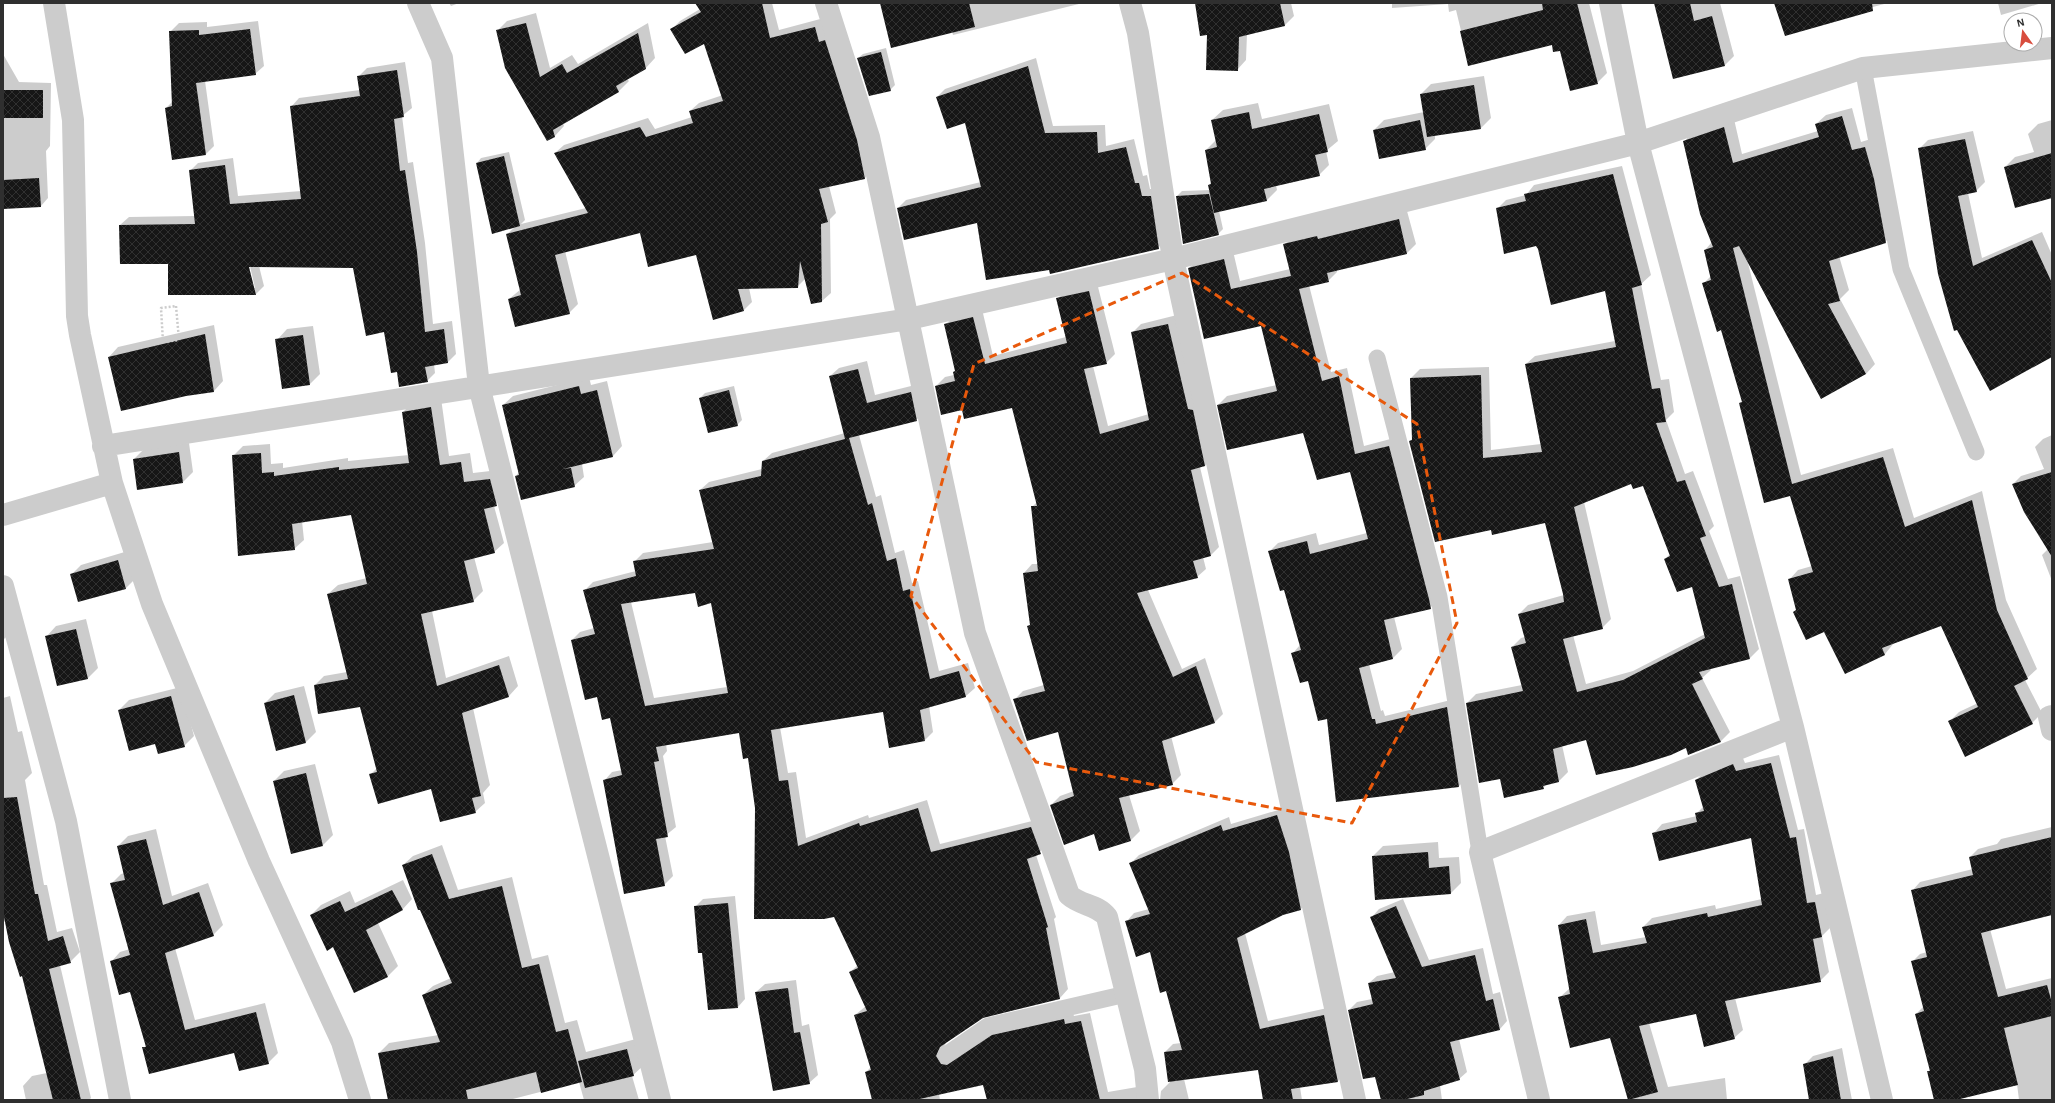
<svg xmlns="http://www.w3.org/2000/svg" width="2055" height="1103" viewBox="0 0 2055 1103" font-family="'Alegreya Sans',sans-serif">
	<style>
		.shadow { fill: #0003; fill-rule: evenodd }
		.building { fill: url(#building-cross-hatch); fill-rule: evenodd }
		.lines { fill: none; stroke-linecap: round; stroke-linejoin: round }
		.path { stroke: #ccc; stroke-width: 2.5; stroke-dasharray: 2 2; stroke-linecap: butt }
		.lane { stroke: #ccc; stroke-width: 17 }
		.street { stroke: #ccc; stroke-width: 22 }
		.marked { fill: none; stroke: #e8590c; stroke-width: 3; stroke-dasharray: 8 5; stroke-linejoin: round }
	</style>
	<defs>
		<pattern id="building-cross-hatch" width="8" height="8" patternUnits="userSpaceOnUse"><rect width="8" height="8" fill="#161616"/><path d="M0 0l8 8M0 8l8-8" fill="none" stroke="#303030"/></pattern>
	</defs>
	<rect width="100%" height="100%" fill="#fff"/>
	<path class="shadow" d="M449,3H459L451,6Z
		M697,3H772L779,30L824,18L873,169L865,178L829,186L836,213L830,219L831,293L822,301L812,303L806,278L797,287L749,288L752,302L744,310L696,254L641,232L565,251L578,304L569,313L509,299L521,289L507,234L515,227L477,163L481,158L509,152L525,220L521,224L586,208L555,153L564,145L648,118L655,129L692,117L690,111L699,103L723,95L704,42L671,30L680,21L700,9Z
		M881,3H1083L953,35L952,31Z
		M1196,3H1291L1294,16L1285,25L1247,34L1246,60L1237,70L1208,34Z
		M1392,3H1589L1607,73L1597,83L1552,44L1469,64L1456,10L1449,12L1448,4L1392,8Z
		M1655,3H1720L1734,56L1725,65Z
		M1775,3H1888L1854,12Z
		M1998,3H2042L2001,15Z
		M536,13L550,68L572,55L578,64L648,23L655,58L645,69L627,79L629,81L619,91L563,123L564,126L554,137L497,31L507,21Z
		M258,21L264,66L255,74L205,81L214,146L206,154L166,108L173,101L170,32L179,23L207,22V27Z
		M886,48L895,85L890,90L858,58L863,54Z
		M3,54L19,82L51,83L50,146L46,151L48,198L41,206L3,208Z
		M1036,58L1053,126L1105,125L1106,146L1134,139L1143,176L1147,175L1150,189H1158L1166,240L1158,248L1049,268L978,222L898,208L906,200L981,182L966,122L937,97L945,89Z
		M405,62L412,108L402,116L408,163L413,162L425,243L433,324L452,321L456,354L448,362L434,364L435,373L427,381L398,371L385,331L353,267L259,266L264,286L256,294L169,263L120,225L129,217L195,216L190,171L198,163L233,158L238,196L301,191L291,107L299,98L360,90L358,77L367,68ZM247,262H249L255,288H253Z
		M1484,76L1491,118L1481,128L1435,135V139L1425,149L1374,130L1384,120L1424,112L1421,94L1431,84Z
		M1258,103L1262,119L1329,104L1338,141L1326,151L1329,165L1319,175L1276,185L1277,190L1267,200L1219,211L1223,229L1218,234L1184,242L1177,196L1182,191L1210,190L1209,185L1212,182L1206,150L1216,140L1212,120L1223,110Z
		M1852,108L1861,142L1874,138L1895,232L1885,242L1839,256L1849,290L1840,299L1875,364L1866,374L1822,397L1748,263L1801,475L1893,448L1914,518L1982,491L2006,600L2037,669L2025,680L2042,713L2032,723L1949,722L1959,712L1978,703L1942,625L1894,643L1885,654L1845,672L1825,630L1797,609L1789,580L1798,570L1812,566L1791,495L1740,404L1743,401L1722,329L1703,284L1711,276L1705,250L1712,242L1684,142L1693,132L1734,119L1742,154L1818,131L1816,124L1826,115Z
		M2052,120V197L2005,167L2015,157L2034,152L2028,134L2038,124Z
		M1973,131L1985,182L1976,191L1968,193L1982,258L2042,232L2052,255V355L1991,389L1919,149L1928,140Z
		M1622,166L1651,275L1641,284L1661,380L1669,379L1674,412L1666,420L1685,474L1693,471L1714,526L1709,531L1728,579L1740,576L1759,649L1750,658L1710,668L1711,670L1702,678L1730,732L1721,741L1689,754L1686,746L1586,739L1562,745L1568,772L1559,781L1548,783L1543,788L1500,778L1467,703L1476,694L1522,685L1512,647L1521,638L1525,637L1519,614L1528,605L1564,595L1546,522L1492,528L1410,441L1413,438L1411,378L1420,369L1489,367L1491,450L1541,444L1526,364L1535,356L1615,341L1606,290L1539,249L1497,209L1506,200L1526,195L1534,185ZM1632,483L1643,485L1670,554L1665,559L1693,585L1705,634L1633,671L1586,684L1573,635L1602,628L1611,619L1584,502Z
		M1407,211L1416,244L1407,253L1337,269V272L1328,281L1309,285L1331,372L1347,368L1364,446L1398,437L1439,599L1430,608L1394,617L1402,649L1393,658L1369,664L1381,711L1383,710L1385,716L1455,699L1468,777L1459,786L1337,801L1328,718L1309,680L1293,653L1300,645L1285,589L1269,552L1278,543L1316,533L1319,545L1367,533L1350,471L1304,432L1218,405L1227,396L1277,385L1262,325L1189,268L1198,259L1233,251L1240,281L1290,269L1284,245L1293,236Z
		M1097,283L1115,354L1106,363L1093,366L1108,426L1149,414L1132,333L1141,324L1177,315L1213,457L1205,466L1200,467L1219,547L1210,556L1203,557L1206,569L1197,577L1148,590L1182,669L1205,658L1223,714L1215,722L1171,736L1181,775L1172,784L1129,795L1140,831L1131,840L1100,850L1094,832L1051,805L1060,796L1074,791L1059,731L1014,700L1023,691L1044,685L1029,626L1031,624L1024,573L1032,564H1038L1032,507L1037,502L1013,406L962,409L936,386L945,377L954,375V372L956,370L945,325L954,316L982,309L993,356L1066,337L1057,299L1066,290Z
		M214,325L223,381L214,391L186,395L109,357L118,347Z
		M313,326L320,374L310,384L277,340L287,329Z
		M867,361L875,395L919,384L925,412L916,420L859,435L876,497L881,495L895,553L904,550L912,583L918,581L939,671L968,663L975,688L966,696L929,706L933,732L925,740L884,710L780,727L788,773L796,772L806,838L868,815L869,818L927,800L940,844L1040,819L1049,844L1036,855L1056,917L1054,919L1068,989L1060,998L982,1017L947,1041L944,1047L1002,1027L1072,1011L1074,1016L1090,1013L1108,1092L1143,1086L1148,1100H988L983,1084L939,1094L940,1100H873L866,1072L871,1067L855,1015L866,1006L850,972L858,965L834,916L756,808L749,757L740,731L666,744L667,751L663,756L676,827L665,836L673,876L664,885L604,781L612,772L622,770L611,717L597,696L572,640L580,632L594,628L584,591L593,582L636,571L634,562L643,553L713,542L700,490L709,482L762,469L763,461L772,453L845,433L830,376L839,368ZM696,591L711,602L727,687L654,698L631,602Z
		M589,377L591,385L607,381L622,446L613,456L582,464L584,477L574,486L516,476L519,472L503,405L513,396Z
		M734,386L742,420L737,425L700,398L705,393Z
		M441,398L449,456L470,453L473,473L499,470L505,496L494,506L504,543L494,552L474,557L483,591L473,601L432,611L446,678L509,656L518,686L509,696L473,708L490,785L483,793L485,803L475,812L432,787L371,774L377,768L360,706L315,685L324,676L347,672L328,594L338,585L367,578L351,514L302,521L304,540L294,549L233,456L243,446L270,444L271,464L283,463V468L348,458V461L409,455L403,412L413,402Z
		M2052,435V581L2042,555L2048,549L2013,484L2021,476L2044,469L2035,447L2043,439Z
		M189,443L193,472L183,482L134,459L144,449Z
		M128,551L136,578L126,588L71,575L81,565Z
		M3,610L12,631L3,640Z
		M86,619L98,668L88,678L58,685L46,637L56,626Z
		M304,686L316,732L306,742L277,749L265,703L275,693Z
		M181,687L194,736L184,746L119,710L129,700Z
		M10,696L18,732L22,731L32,773L25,780L44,885H47L57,932L72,928L80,952L70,962L60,965L91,1098L89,1100H26L23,1086L32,1076L47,1073L23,975L6,921L3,922V698Z
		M1779,755L1798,830L1804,829L1816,895L1824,893L1830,928L1822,936L1829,972L1820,981L1735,998L1743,1030L1734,1038L1697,1013L1649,1023L1668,1087L1725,1078L1727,1100H1629L1611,1037L1559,998L1570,988L1559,925L1567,916L1595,911L1601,945L1646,937L1643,927L1652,918L1715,905L1716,909L1762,899L1752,837L1654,833L1662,824L1697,816L1696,814L1704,806L1696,780L1705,771L1742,756L1745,763Z
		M315,764L333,835L323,845L274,781L284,771Z
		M1285,808L1309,901L1301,909L1282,914L1245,933L1268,1021L1332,1007L1346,1073L1338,1081L1300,1087L1302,1100H1264L1259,1069L1184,1079L1189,1100H1160L1161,1091L1171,1081L1165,1052L1173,1044L1181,1043L1167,990L1151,951L1126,922L1134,913L1149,909L1130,864L1139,855L1229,817L1231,824Z
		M2052,827V914L1990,929L2006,989L2052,978V1100H2019L2017,1084L1952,1100H1935L1928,1072L1930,1069L1916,1014L1924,1006L1912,962L1920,954L1927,952L1912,891L1920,882L1973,869L1970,857L1978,849L1997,844L2001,839Z
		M156,829L172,896L208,883L223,925L213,935L175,948L195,1020L265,1003L278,1053L268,1063L235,1052L144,1048L146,1045L130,991L111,962L120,952L130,949L111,884L121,874L125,873L118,846L128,836Z
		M1438,842L1439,858L1459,857L1461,883L1451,893L1376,899L1373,856L1383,846Z
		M442,845L458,890L512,877L532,959L548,955L565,1023L577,1020L586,1052L636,1039L643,1066L632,1076L639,1100H584L579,1082L509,1100H395L379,1053L389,1043L439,1035L423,995L433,986L451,978L403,865L413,856Z
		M403,880L412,899L402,910L378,923L398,966L388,976L334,946L311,915L321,905L350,891L355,903Z
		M735,896L745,999L738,1007L703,952L695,907L703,899Z
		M1403,899L1429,960L1483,948L1493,994L1500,992L1507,1021L1500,1029L1459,1039L1467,1072L1459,1079L1440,1085L1442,1100H1407V1098L1382,1100L1376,1076L1349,1010L1357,1002L1372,999L1369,983L1377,976L1395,972L1372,917L1379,909Z
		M796,980L802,1026L809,1024L818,1075L809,1083L756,992L765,984Z
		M1842,1048L1852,1100H1810L1804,1065L1813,1056Z"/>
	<path class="building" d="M695,3H762L770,38L815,27L819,42L825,40L857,140L865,179L819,189L828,222L821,224L822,302L811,304L800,261L798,288L738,289L744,311L713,320L696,255L648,267L640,233L555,255L570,314L515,327L508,299L521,295L506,234L588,213L554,153L640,127L646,137L693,123L689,111L723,101L704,44L685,54L670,29L701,12Z
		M880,3H969L975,27L891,48Z
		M1195,3H1280L1285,26L1239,37L1238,71L1206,70L1207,35L1200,36Z
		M1542,3H1577L1598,84L1570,91L1560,51L1553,52L1552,45L1468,66L1460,31L1543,10Z
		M1654,3H1690L1694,21L1712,16L1725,66L1673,79Z
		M1774,3H1872L1873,11L1785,36Z
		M526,23L540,77L562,64L567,73L638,33L646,69L616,86L619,92L553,130L555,137L547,141L505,68L496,30Z
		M250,29L256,75L196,83L206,155L172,160L165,108L172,106L169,31L199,30V35Z
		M881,52L891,91L869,96L857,58Z
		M1028,66L1045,133L1097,132L1098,153L1126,147L1135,183H1139L1142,196H1151L1159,249L1050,274L1049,270L986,280L977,223L904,240L897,208L981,187L965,123L947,129L936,97Z
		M397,70L404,117L394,119L400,171L405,170L417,252L425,332L444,329L448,363L425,367L428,382L399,387L397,372L391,373L384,332L366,336L353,268L249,267L256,295H168V264H120L119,225L195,224L189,170L225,165L230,204L301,199L290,106L360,96L357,76Z
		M1474,85L1481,129L1427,137L1420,94Z
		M3,90H43V118H3Z
		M1249,112L1252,129L1319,114L1328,152L1315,155L1320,176L1264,189L1267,201L1214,213L1208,185L1211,184L1205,150L1217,147L1211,120Z
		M1842,116L1852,150L1865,147L1874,179L1886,243L1829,261L1840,301L1828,304L1866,374L1821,399L1739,246L1733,248L1792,484L1883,457L1905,527L1972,500L1997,610L2028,679L2014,686L2033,724L1965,757L1948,721L1978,707L1941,626L1882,648L1885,655L1845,674L1824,632L1806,640L1793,612L1796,610L1788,579L1813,572L1790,496L1764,503L1739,403L1742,402L1721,330L1717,332L1702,283L1711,280L1704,250L1713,247L1700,214L1683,141L1724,127L1733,163L1819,137L1815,124Z
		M1420,120L1426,150L1379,159L1373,130Z
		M1965,139L1977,192L1958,196L1973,266L2032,240L2052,283V357L1990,391L1957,330L1954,331L1938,274L1918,148Z
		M2052,153V198L2015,208L2004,167Z
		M504,156L520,226L492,234L476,163Z
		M1613,174L1642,285L1632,288L1652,389L1660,388L1666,422L1656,423L1677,482L1685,480L1706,536L1700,538L1719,587L1732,584L1750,659L1699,672L1703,679L1692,684L1721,742L1688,755L1686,748L1671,755L1633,767L1596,775L1586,740L1553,749L1559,782L1543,786L1544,789L1504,798L1500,779L1479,783L1466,703L1523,691L1511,647L1526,643L1518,614L1564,602L1563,594L1545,523L1492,535L1491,530L1435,542L1409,441L1412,440L1410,378L1481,375L1483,458L1542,452L1525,364L1616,347L1605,291L1551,305L1538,249L1536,246L1504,254L1496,208L1526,201L1524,194ZM1631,484L1633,489L1643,486L1670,556L1664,559L1677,592L1692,587L1705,638L1623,680L1577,692L1563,639L1603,629L1574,507Z
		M39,178L41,207L3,209V180Z
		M1209,194L1219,235L1183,244L1176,196Z
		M1399,219L1407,254L1327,273L1329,282L1299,289L1322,381L1339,376L1355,454L1389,446L1429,599L1431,609L1384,620L1393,659L1359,668L1372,719H1375L1376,724L1447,707L1459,787L1336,802L1327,719L1318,721L1308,681L1300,683L1291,653L1301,650L1284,590L1280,591L1268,551L1307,541L1310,554L1368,539L1350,472L1317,480L1303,433L1227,450L1217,405L1277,391L1261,326L1204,339L1188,268L1224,259L1231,289L1291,276L1283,244L1317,236L1318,239Z
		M1089,291L1107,364L1084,369L1100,434L1149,420L1131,332L1168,324L1188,409L1193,410L1205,466L1191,470L1211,556L1193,561L1198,578L1137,593L1173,677L1196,666L1215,723L1162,741L1173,785L1119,798L1131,841L1099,851L1094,834L1064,845L1050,805L1074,796L1058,732L1027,741L1013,699L1045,691L1027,626L1030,625L1023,573L1038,571L1031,506H1037L1012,408L964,419L962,410L941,415L935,386L955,381L953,372L955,371L944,324L973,317L985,364L1067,343L1056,298Z
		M205,334L214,392L186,396L121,411L108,357Z
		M303,335L310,385L282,389L275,339Z
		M858,369L867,403L911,392L917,421L849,438L868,505L872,503L887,561L896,558L903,591L910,589L930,679L959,671L966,697L920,710L925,741L889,748L883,712L771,730L779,781L788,780L798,846L859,823L860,826L918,808L931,852L1031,827L1041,854L1027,859L1048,927L1046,928L1060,999L983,1018L940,1047L936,1056L941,1064L947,1065L992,1035L1064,1019L1065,1024L1081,1021L1100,1100H987L983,1085L915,1100H872L865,1072L871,1070L854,1015L867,1011L849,972L858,968L834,917L824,919H754L755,808L748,758L743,759L739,733L656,747L659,761L654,762L668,837L656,839L665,886L624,894L603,780L622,775L610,718L602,720L597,697L585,700L571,640L595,634L583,590L636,576L633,561L714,549L699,490L761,476L762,461L845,439L829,376ZM695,593L698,607L711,603L728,693L645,706L621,604Z
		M579,386L581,394L597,390L613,457L563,469L571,468L575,487L521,500L515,476L519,475L502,405Z
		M729,390L738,426L708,433L699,398Z
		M431,407L440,465L461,462L464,482L490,479L497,506L484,509L495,553L464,561L474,602L421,614L437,686L499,665L509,697L462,713L481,796L472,798L476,813L440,822L431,789L378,804L369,774L377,772L360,707L318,714L314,685L348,679L327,594L367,584L351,515L292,524L295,550L238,556L232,455L261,453L262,473L274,472V476L339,467V470L409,463L402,412Z
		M179,452L183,483L137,490L133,459Z
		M2052,472V557L2024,512L2012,484Z
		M118,560L126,589L78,602L70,574Z
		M76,629L88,679L57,686L45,636Z
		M294,695L306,743L276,751L264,703Z
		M171,696L185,747L158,754L155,744L129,751L118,710Z
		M1771,763L1790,838L1796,837L1807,903L1815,902L1822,937L1813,939L1821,982L1725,1001L1735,1039L1704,1047L1696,1014L1639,1026L1658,1092L1628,1100L1610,1038L1570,1048L1558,997L1570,994L1558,925L1586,919L1593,953L1647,943L1642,927L1707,913L1708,917L1762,905L1751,838L1659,861L1652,833L1697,822L1695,813L1704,811L1695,780L1733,764L1736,771Z
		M306,773L323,846L291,854L273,781Z
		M17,797L35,894H38L48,941L63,936L71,963L49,969L81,1100H53L22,976L20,977L9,942L3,912V798Z
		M1277,815L1289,852L1301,910L1283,915L1237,938L1260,1029L1324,1015L1338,1082L1291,1089L1293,1100H1263L1258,1070L1168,1082L1164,1052L1182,1050L1166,991L1160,993L1150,952L1136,957L1125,921L1150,914L1129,863L1221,825L1223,831Z
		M2052,837V915L1981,933L1998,997L2047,985L2052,1003V1016L2004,1028L2018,1085L1956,1100H1934L1927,1071H1930L1915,1014L1924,1011L1911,961L1927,957L1911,890L1973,875L1969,857Z
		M146,839L163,905L199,892L214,936L165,953L185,1030L256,1012L269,1064L239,1071L234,1053L149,1074L142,1047H146L130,992L119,995L110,961L130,955L110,883L125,880L117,846Z
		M1428,852L1429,868L1449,866L1451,894L1375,900L1372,856Z
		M432,854L449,899L502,886L522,968L539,964L556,1032L568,1029L582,1082L541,1093L536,1072L466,1090L468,1100H388L378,1053L440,1042L422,995L452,983L420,910H418L402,865Z
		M392,890L403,910L366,930L388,977L354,993L333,947L327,951L310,915L340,901L345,912Z
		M728,903L738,1008L708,1010L702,953H698L694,906Z
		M1396,906L1422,967L1475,955L1486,1001L1493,999L1500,1030L1450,1042L1460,1080L1424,1091V1095L1403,1100H1381L1375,1077L1363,1079L1348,1010L1373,1004L1368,983L1396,978L1370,917Z
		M788,988L794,1033L800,1032L810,1084L773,1091L755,992Z
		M627,1049L634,1076L585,1088L578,1061Z
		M1833,1056L1841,1100H1809L1803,1064Z"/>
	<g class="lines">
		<path class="path" d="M176,306L179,340L163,342L161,308Z"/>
		<path class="lane" d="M1863,68L1901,269L1976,452
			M1377,358L1439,597L1480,852
			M946,1055L988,1026L1126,994"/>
		<path class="street" d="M54,3L73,120L77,316L80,335L112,483L152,604L259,861L342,1042L360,1100
			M418,3L442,58L479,386L660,1100
			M826,3L869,137L975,633L1069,895C1081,906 1097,904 1107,917L1145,1069L1148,1100
			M1130,3L1138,33L1173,259L1355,1100
			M1610,3L1638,143L1793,727L1882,1100
			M103,446L909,319L1173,259L1638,143L1863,68L2052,48
			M3,515L112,483
			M3,586L66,821L120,1100
			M2052,716L2049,717L2052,730
			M1539,1100L1480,852L1793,727"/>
	</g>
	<path class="marked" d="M1182,273L1417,424L1457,623L1352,823L1036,762L911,596L974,364Z"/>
	<rect width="2055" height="1103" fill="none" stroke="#2f2f2f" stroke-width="8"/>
	<g transform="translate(2023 32) rotate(346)"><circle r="19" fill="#ffffff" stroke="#acacac"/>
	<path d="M0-3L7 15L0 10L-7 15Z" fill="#d84d3e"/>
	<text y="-6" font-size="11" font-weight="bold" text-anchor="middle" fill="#2f2f2f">N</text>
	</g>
</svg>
